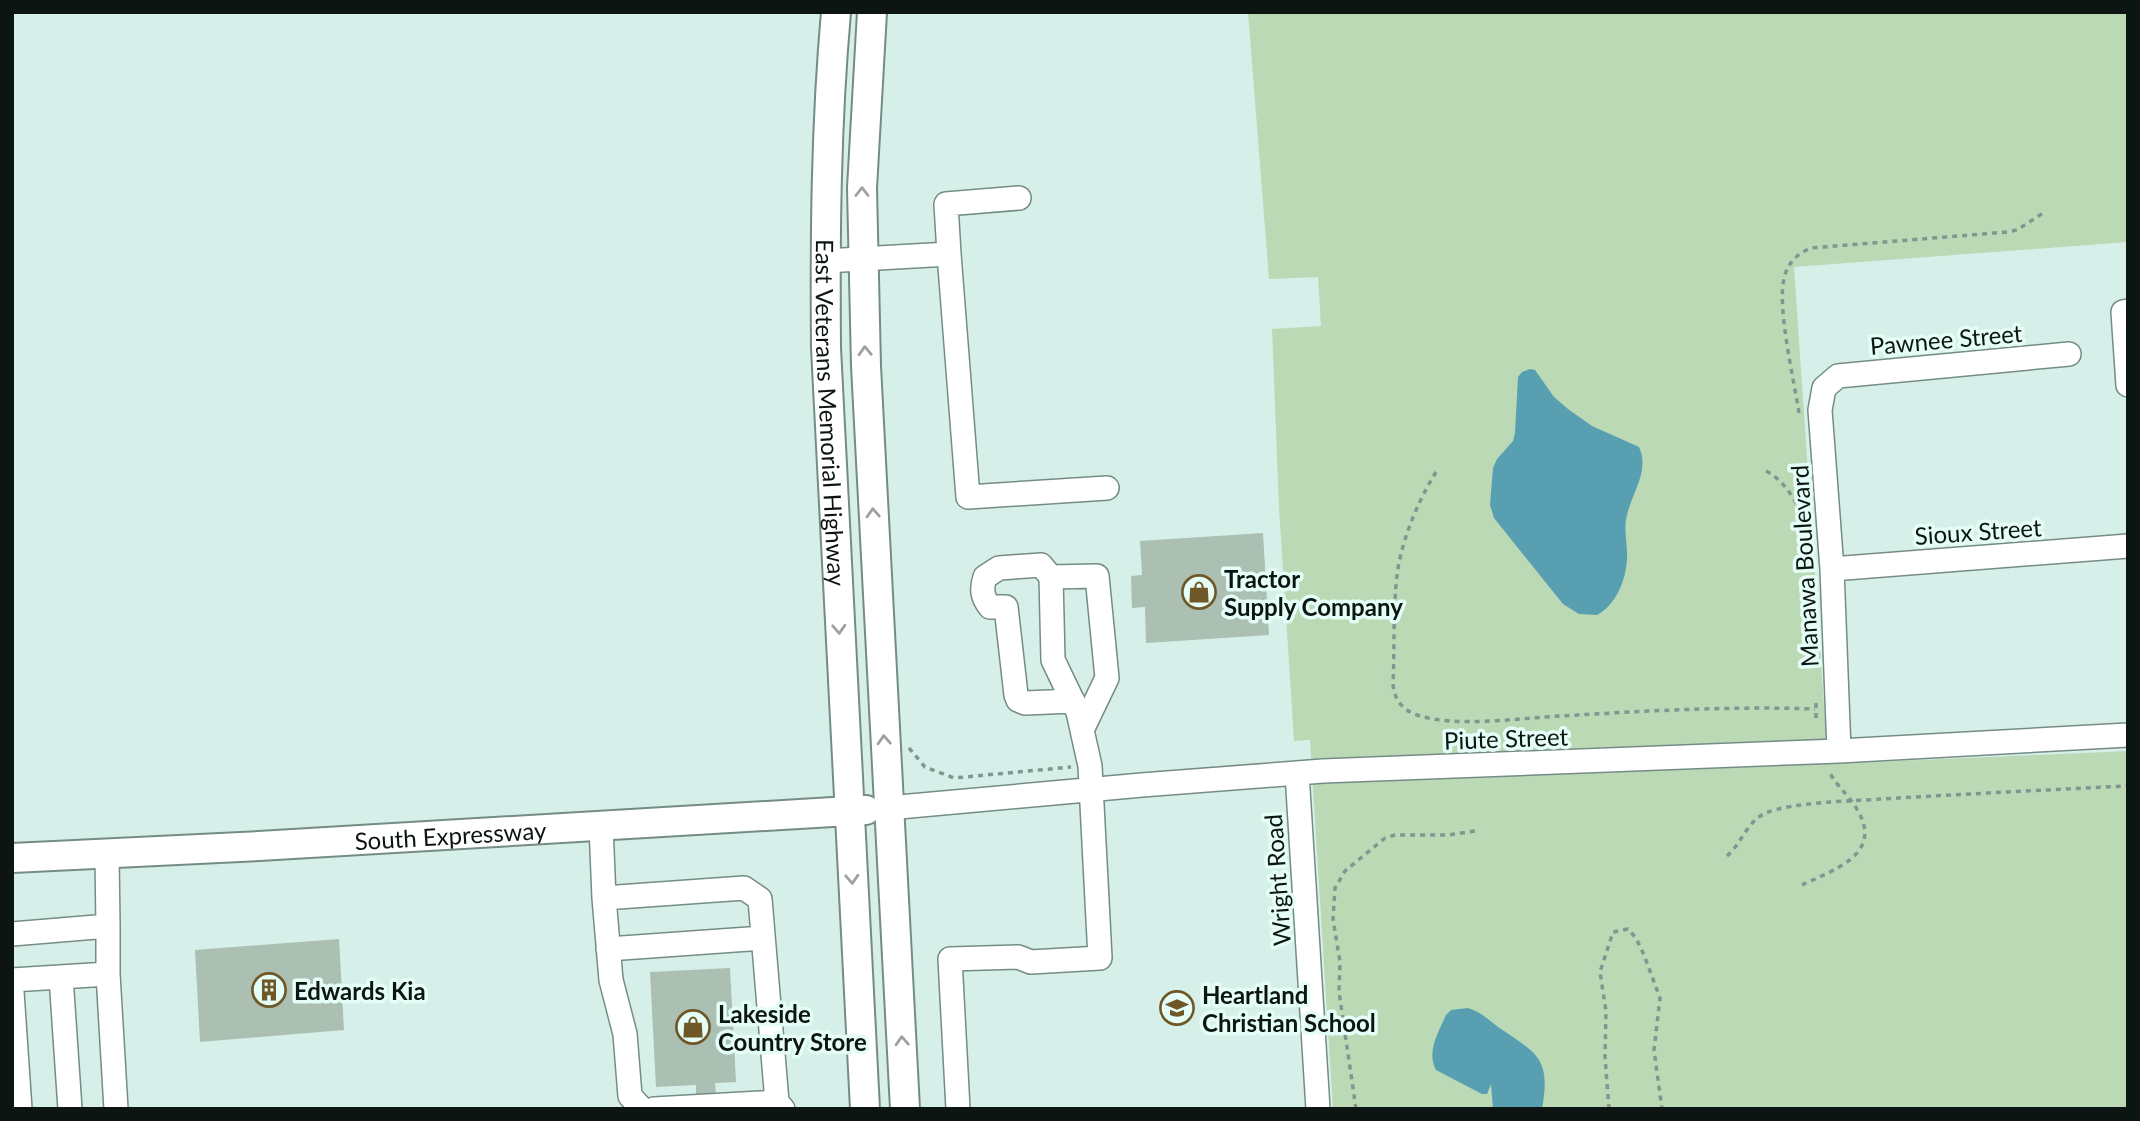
<svg xmlns="http://www.w3.org/2000/svg" width="2140" height="1121" viewBox="0 0 2140 1121" font-family="Lato,sans-serif">
	<style>
		.green { fill: #bbd9b5 }
		.water { fill: #589fb2 }
		.building { fill: #abbfb3 }
		.lines { fill: none; stroke-linecap: round; stroke-linejoin: round }
		.minor-casing { stroke: #758c86; stroke-width: 26 }
		.major-casing { stroke: #758c86; stroke-width: 32 }
		.path { stroke: #839590; stroke-width: 3.5; stroke-dasharray: 5 5; stroke-linecap: butt }
		.minor { stroke: #fff; stroke-width: 23 }
		.major { stroke: #fff; stroke-width: 28 }
		.oneway { stroke: #9ea1a1 }
		.labels { text-anchor: middle; dominant-baseline: central; stroke-width: 7; stroke-linejoin: round; paint-order: stroke }
		.street-label { font-size: 24px; fill: #0d1513; stroke: #e4fdf6 }
		.poi-label { font-size: 24px; font-weight: bold; fill: #0d1513; stroke: #e4fdf6; text-anchor: start }
	</style>
	<rect width="100%" height="100%" fill="#d7efe9"/>
	<path class="green" d="M1248,12H2128V242L1794,267L1828,764L2128,751V1109H1333L1310,740L1294,741L1279,507L1272,329L1321,326L1318,277L1269,279Z"/>
	<path class="water" d="M1530,369L1535,370L1554,397L1568,409L1592,426L1639,447C1650,471 1632,492 1627,515C1623,530 1628,544 1627,559C1626,580 1616,605 1597,615L1579,614L1563,604L1494,518L1490,505L1493,468L1497,459L1513,441L1515,433L1518,377L1522,372Z
		M1468,1008C1482,1012 1489,1021 1501,1029C1538,1054 1551,1059 1542,1109H1493L1491,1084L1487,1094H1482L1436,1070C1426,1052 1439,1031 1446,1015L1451,1010Z"/>
	<path class="building" d="M1263,533L1269,635L1146,643L1145,607L1132,608L1131,576L1142,575L1140,541Z
		M339,939L344,1030L200,1042L195,950Z
		M730,968L736,1082L715,1083L716,1096H696V1085L656,1087L650,972Z"/>
	<g class="lines">
		<g class="minor-casing">
			<path id="minor" d="M949,254L946,204L1019,198
				M825,261L949,254L968,497L1107,488
				M2128,311L2123,312L2128,385
				M1832,569L2128,546
				M1051,577L1041,565L999,568L985,577C981,589 982,597 990,607H1006L1016,695L1018,700L1025,703L1073,701
				M1839,751L1832,569L1820,410L1824,388L1838,376L2069,354
				M1297,773L1318,1109
				M888,808L1142,785L1323,771L1839,751L2128,735
				M601,826L604,898
				M12,934L108,926L107,855
				M608,949L763,938
				M108,974V926
				M61,977L70,1109
				M12,980L108,974L116,1109
				M12,992L20,1109
				M642,1109L630,1096L625,1034L611,980L604,898L744,888L760,899L777,1102L783,1109
				M654,1109L777,1102
				M958,1109L950,959L1018,957L1031,962L1100,958L1090,766L1078,712L1053,660L1051,577L1097,576L1107,678L1082,730"/>
		</g>
		<g class="major-casing">
			<g id="major">
				<path id="s1" d="M836,12C826,124 825,235 826,348L865,1109"/>
				<path d="M872,12L862,188L866,366L905,1109"/>
				<path id="s2" d="M12,858L259,846L866,810"/>
			</g>
		</g>
		<path class="path" d="M1799,413C1794,380 1777,308 1784,279C1787,264 1796,254 1811,248L2007,232L2017,230L2043,213
			M1766,471C1787,482 1796,503 1807,523
			M1436,472C1420,498 1407,528 1400,558C1392,594 1395,646 1393,684C1394,699 1402,710 1417,715C1454,728 1520,718 1560,716C1644,711 1730,706 1815,709
			M1812,612L1813,636
			M1816,703V719
			M909,748L925,767L954,778L1071,767
			M1727,856C1742,843 1747,821 1766,813C1792,802 1852,801 1882,799C1964,794 2046,790 2128,786
			M1802,885C1833,870 1883,855 1858,811C1850,796 1836,786 1829,771
			M1356,1109L1339,992L1340,962L1333,919L1335,888L1345,871L1385,838L1395,835H1448L1475,831
			M1609,1109L1605,1057L1606,1011L1600,972L1613,932L1628,929L1636,938L1644,955L1660,998L1654,1050L1662,1109"/>
		<use href="#minor" class="minor"/>
		<use href="#major" class="major"/>
	</g>
	<defs><path id="oneway-chevron" d="M-2-3.5L2.5 0L-2 3.5" fill="none" stroke-width="1.6" stroke-linecap="round" stroke-linejoin="round" transform="scale(1.75)"/></defs>
	<g class="oneway">
		<use href="#oneway-chevron" transform="translate(862 192) rotate(-90)"/>
		<use href="#oneway-chevron" transform="translate(865 351) rotate(-92)"/>
		<use href="#oneway-chevron" transform="translate(873 513) rotate(-93)"/>
		<use href="#oneway-chevron" transform="translate(839 629) rotate(87)"/>
		<use href="#oneway-chevron" transform="translate(884 740) rotate(-93)"/>
		<use href="#oneway-chevron" transform="translate(852 879) rotate(87)"/>
		<use href="#oneway-chevron" transform="translate(902 1041) rotate(-93)"/>
	</g>
	<defs>
		<g id="shop-ring" transform="scale(1.75)"><circle r="9.5" fill="#e4fdf6" stroke="#6f5728" stroke-width="1.5"/><path d="M-5-2.5h2.3a2.7 3.5 0 0 1 5.4 0H5L5.5 6h-11ZM-1.5-2.5h3a1.5 2.3 0 0 0-3 0Z" fill="#6f5728"/></g>
		<g id="building-ring" transform="scale(1.75)"><circle r="9.5" fill="#e4fdf6" stroke="#6f5728" stroke-width="1.5"/><path d="M-4-6H4V6H1V3H-1V6H-4ZM-2.5-4.3h1.7v1.8h-1.7ZM.8-4.3h1.7v1.8H.8ZM-2.5-1h1.7V.8h-1.7ZM.8-1h1.7V.8H.8Z" fill="#6f5728"/></g>
		<g id="school-ring" transform="scale(1.75)"><circle r="9.5" fill="#e4fdf6" stroke="#6f5728" stroke-width="1.5"/><path d="M0-5L7-2L0 1L-7-2ZM-4 1L0 2.5L4 1V4Q0 6-4 4Z" fill="#6f5728"/></g>
	</defs>
	<g fill-rule="evenodd">
		<use href="#shop-ring" x="1199" y="592"/>
		<use href="#building-ring" x="269" y="990"/>
		<use href="#school-ring" x="1177" y="1008"/>
		<use href="#shop-ring" x="693" y="1027"/>
	</g>
	<g class="labels">
		<g class="street-label">
			<text transform="translate(1946 339) rotate(-5)">Pawnee Street</text>
			<text stroke="none"><textPath href="#s1" startOffset="401">East Veterans Memorial Highway</textPath></text>
			<text transform="translate(1978 531) rotate(-4)">Sioux Street</text>
			<text transform="translate(1804 566) rotate(-93)">Manawa Boulevard</text>
			<text transform="translate(1506 738) rotate(-2)">Piute Street</text>
			<text stroke="none"><textPath href="#s2" startOffset="439">South Expressway</textPath></text>
			<text transform="translate(1277 880) rotate(-94)">Wright Road</text>
		</g>
		<g class="poi-label">
			<text x="1224" y="578">Tractor<tspan x="1224" dy="28">Supply Company</tspan></text>
			<text x="294" y="990">Edwards Kia</text>
			<text x="1202" y="994">Heartland<tspan x="1202" dy="28">Christian School</tspan></text>
			<text x="718" y="1013">Lakeside<tspan x="718" dy="28">Country Store</tspan></text>
		</g>
	</g>
	<rect width="2140" height="1121" fill="none" stroke="#0d1513" stroke-width="28"/>
</svg>
